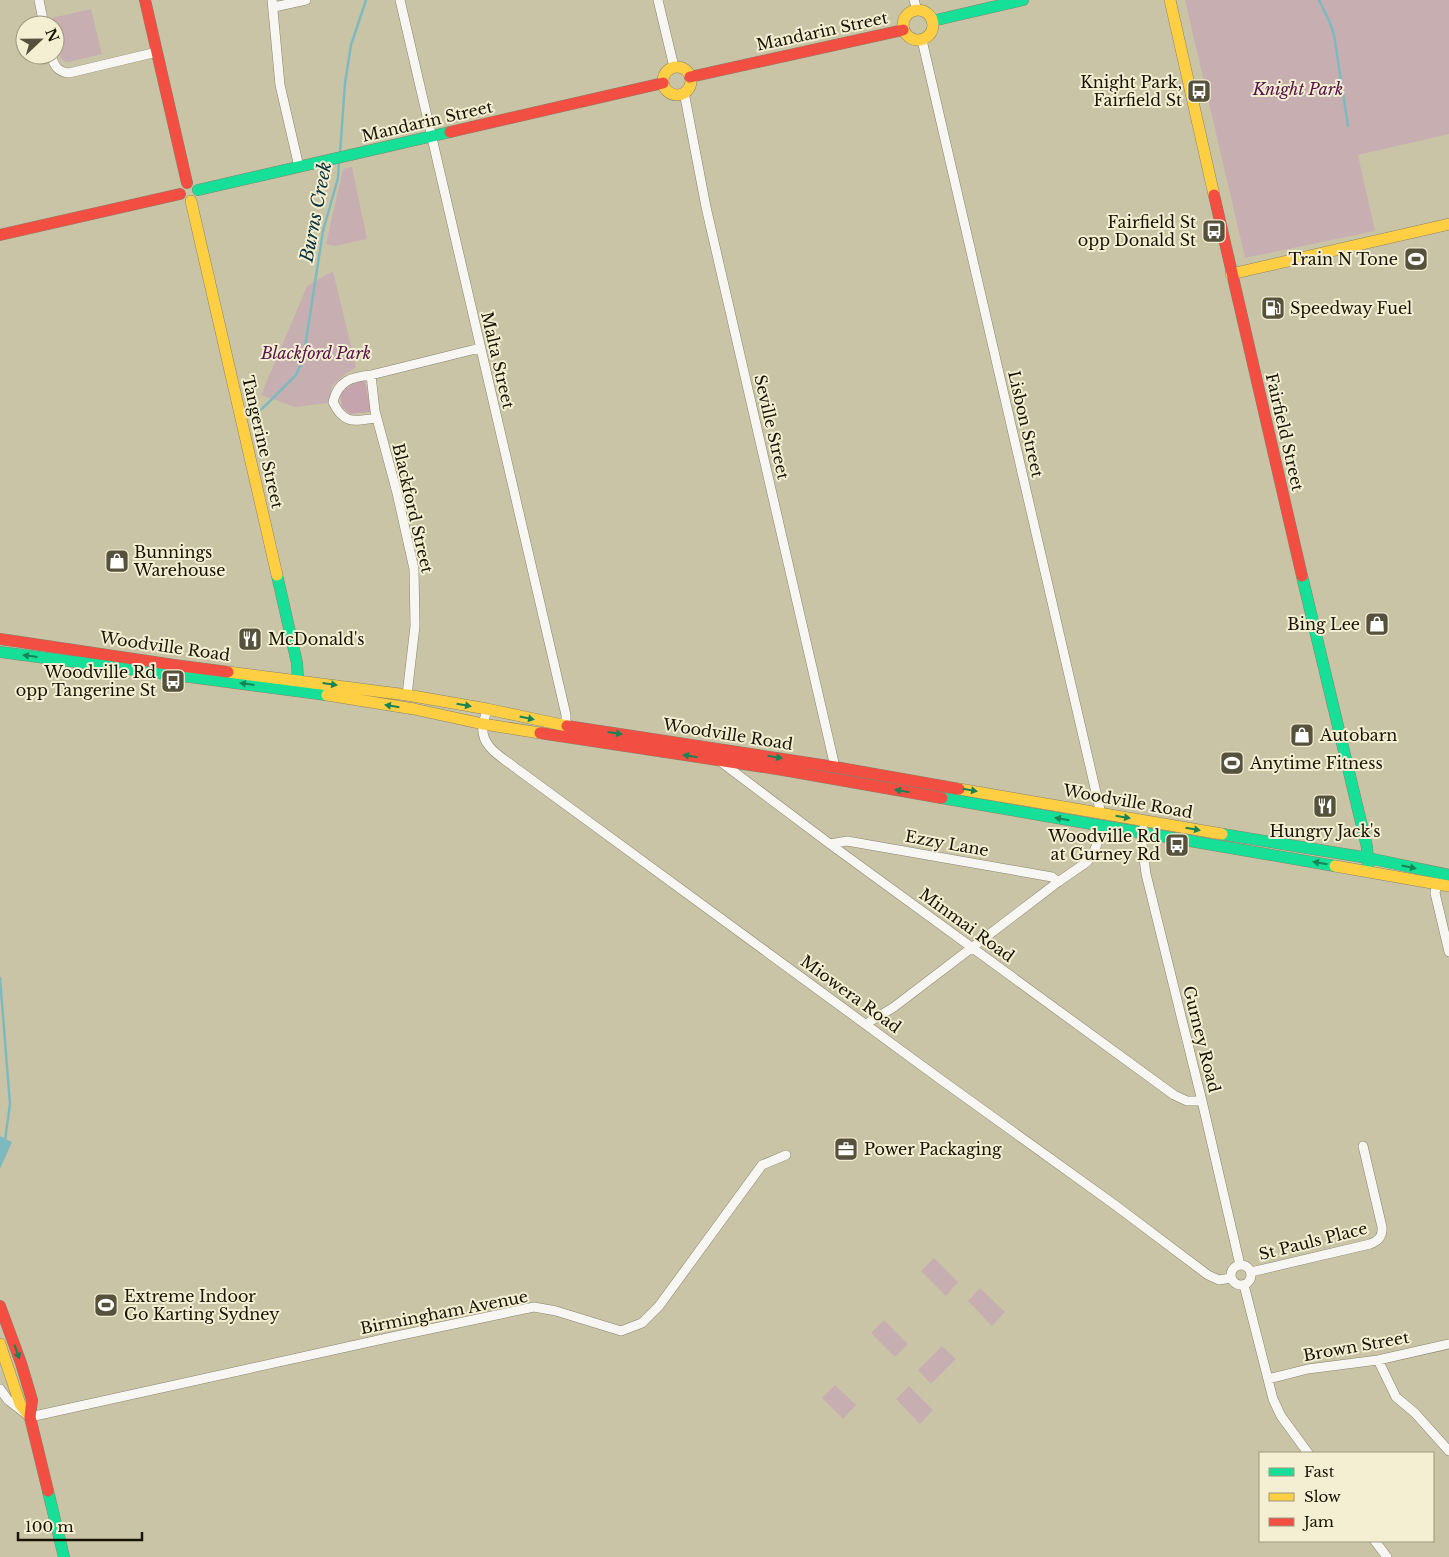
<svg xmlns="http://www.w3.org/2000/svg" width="1449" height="1557" viewBox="0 0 1449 1557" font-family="'Libre Baskerville',serif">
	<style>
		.green { fill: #c7afb1 }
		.forest { fill: #c6a4ad }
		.water { fill: #7fb9c0 }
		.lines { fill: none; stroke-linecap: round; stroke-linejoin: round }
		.stream { stroke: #7fb9c0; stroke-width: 2.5 }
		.street-casing { stroke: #89846c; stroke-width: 10 }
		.fast-casing { stroke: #89846c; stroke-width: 12 }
		.slow-casing { stroke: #89846c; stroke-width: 12 }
		.jam-casing { stroke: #89846c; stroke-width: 12 }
		.street { stroke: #f7f6f2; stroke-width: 9 }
		.fast { stroke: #16e098; stroke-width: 11 }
		.slow { stroke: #ffcf43; stroke-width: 11 }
		.jam { stroke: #f24e42; stroke-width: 11 }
		.oneway { fill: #168454 }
		.labels { text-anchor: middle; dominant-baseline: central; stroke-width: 4; stroke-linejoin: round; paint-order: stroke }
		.street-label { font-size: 16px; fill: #171301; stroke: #f4eed3 }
		.poi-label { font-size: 16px; fill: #171301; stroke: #f4eed3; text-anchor: start }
		.park-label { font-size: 16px; font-style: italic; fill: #561148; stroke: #f4eed3 }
		.water-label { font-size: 18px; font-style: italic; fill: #07313b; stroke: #f4eed3 }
	</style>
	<rect width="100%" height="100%" fill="#cac4a7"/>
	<path class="green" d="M1185,0H1449V134L1358,155L1375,231L1245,258Z
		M91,9L102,54L69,62C66,62 64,62 62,59C58,53 55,32 55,25H54L52,18Z
		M352,167L367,239L335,246L326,244L343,169Z
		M333,271L356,367L343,376L332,386L329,403L295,407L261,395L307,286Z
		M934,1258L958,1282L946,1296L921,1271Z
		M980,1288L1005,1312L992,1326L968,1301Z
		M884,1320L908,1344L895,1357L871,1333Z
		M942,1346L956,1359L931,1384L918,1370Z
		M835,1385L856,1405L843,1419L822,1398Z
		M909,1386L933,1410L920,1424L896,1399Z"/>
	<path class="forest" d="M365,381L371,412L350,414L342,407L340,395C347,386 354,382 365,381Z"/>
	<path class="water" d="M0,1136L12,1142L0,1169Z"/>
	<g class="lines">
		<path class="stream" d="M1319,0L1330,23L1334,35L1348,126
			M340,153L345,83L351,45L366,0
			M257,413L266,405L296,375L303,360L323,231L338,178L339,161
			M0,978L10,1104L5,1140"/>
		<g class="street-casing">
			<path id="street" d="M39,0L44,25
				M272,0L280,85L299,167
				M400,0L566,715V726
				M658,0L674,67
				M914,0L917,10
				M274,7L306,0
				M922,40L1101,814
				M51,55C54,66 58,72 69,73L157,52
				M684,92L706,207L835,767
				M371,375C351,377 338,381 333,402C344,425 354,421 376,418
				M407,695L415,626L414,569L397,493L375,411L371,375L480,348
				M487,709C486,714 484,719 483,725C480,747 502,757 517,769L940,1079L1115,1205L1208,1275L1219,1280L1231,1278
				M721,762L830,844L1174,1095L1187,1101H1202
				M1143,829L1142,844L1146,874L1202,1101L1240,1265
				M830,844L847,841L1052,877L1058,882
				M1437,883L1435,893L1449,952
				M866,1024L894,1007L1058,882L1087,862L1093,854L1097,844L1100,826
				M1231 1275a10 10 0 1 1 20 0a10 10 0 1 1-20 0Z
				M1251,1272L1370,1244C1378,1241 1383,1237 1382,1227L1363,1146
				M1244,1285L1273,1399L1281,1416L1308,1453
				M1378,1360L1396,1397L1415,1413L1449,1451
				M1268,1379L1308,1369L1378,1360L1449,1344
				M0,1389L8,1400L30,1417L392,1337L534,1307L556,1311L621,1331L642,1323L659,1306L762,1165L786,1155
				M1375,1541L1387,1557"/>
		</g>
		<g class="fast-casing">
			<path id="fast" d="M932,21L1023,0
				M198,190L450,132
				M277,575L297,663L298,680L296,690
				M1302,576L1367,847L1368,867
				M0,652L327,695
				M942,798L1335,866
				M1222,834L1368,858L1449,875
				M48,1491L64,1557"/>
		</g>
		<g class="slow-casing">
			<path id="slow" d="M1170,0L1214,195
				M903 25a15 15 0 1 1 30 0a15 15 0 1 1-30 0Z
				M663 81a14 14 0 1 1 28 0a14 14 0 1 1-28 0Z
				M191,201L277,575
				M1231,274L1449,224
				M228,672L407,695L487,709L567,726
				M327,695L414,709L483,724L540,733
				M959,789L1222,834
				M1335,866L1449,886
				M0,1344L20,1404L30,1417"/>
		</g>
		<g class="jam-casing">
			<path id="jam" d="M145,0L187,183
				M690,77L903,30
				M450,132L663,83
				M1214,195L1302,576
				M0,235L180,194
				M0,639L174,665L228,672
				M567,726L835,767L959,789
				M540,733L783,770L942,798
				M0,1306L21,1363L32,1400L30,1417L48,1491"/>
		</g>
		<use href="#street" class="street"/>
		<use href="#fast" class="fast"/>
		<use href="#slow" class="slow"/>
		<use href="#jam" class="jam"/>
	</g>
	<defs><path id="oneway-solid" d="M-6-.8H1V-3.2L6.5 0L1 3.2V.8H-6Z" transform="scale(1.25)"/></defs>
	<g class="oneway">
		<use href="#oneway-solid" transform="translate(30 656) rotate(-173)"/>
		<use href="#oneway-solid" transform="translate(247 684) rotate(-173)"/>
		<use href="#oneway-solid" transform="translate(330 684) rotate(8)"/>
		<use href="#oneway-solid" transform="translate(464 705) rotate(10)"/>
		<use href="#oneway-solid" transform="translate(392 706) rotate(-171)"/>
		<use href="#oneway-solid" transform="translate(527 718) rotate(12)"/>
		<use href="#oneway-solid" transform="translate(615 733) rotate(8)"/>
		<use href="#oneway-solid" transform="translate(690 756) rotate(-171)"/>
		<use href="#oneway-solid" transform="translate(775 757) rotate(9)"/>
		<use href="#oneway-solid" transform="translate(970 790) rotate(10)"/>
		<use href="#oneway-solid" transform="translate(902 791) rotate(-170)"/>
		<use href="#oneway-solid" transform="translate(1123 817) rotate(9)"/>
		<use href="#oneway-solid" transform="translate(1062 819) rotate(-170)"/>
		<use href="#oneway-solid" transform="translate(1193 829) rotate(10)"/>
		<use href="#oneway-solid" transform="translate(1320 863) rotate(-170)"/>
		<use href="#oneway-solid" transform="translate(1409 867) rotate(12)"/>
		<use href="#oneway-solid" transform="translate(17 1352) rotate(71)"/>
	</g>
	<defs>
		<g id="bus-square" transform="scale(1.25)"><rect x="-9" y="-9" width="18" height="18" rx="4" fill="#56513b" stroke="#f4eed3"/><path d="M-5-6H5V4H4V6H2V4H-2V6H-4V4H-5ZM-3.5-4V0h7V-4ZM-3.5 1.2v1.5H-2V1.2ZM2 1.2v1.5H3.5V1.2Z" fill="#fff"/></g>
		<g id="stadium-square" transform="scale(1.25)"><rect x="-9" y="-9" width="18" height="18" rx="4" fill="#56513b" stroke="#f4eed3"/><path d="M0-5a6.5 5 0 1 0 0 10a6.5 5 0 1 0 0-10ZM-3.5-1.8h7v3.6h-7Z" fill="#fff"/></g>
		<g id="fuel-square" transform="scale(1.25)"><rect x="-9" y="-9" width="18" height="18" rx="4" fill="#56513b" stroke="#f4eed3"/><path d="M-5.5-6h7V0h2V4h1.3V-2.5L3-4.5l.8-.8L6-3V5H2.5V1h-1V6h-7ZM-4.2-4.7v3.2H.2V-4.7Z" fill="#fff"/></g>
		<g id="shop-square" transform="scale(1.25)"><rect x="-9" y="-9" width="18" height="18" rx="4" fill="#56513b" stroke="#f4eed3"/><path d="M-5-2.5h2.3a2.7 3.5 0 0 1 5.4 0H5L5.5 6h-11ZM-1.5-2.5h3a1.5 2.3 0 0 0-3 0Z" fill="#fff"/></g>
		<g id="restaurant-square" transform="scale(1.25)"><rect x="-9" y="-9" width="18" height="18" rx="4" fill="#56513b" stroke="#f4eed3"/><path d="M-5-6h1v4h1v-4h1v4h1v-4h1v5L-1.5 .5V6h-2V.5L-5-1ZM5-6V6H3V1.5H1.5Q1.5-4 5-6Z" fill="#fff"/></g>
		<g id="office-square" transform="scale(1.25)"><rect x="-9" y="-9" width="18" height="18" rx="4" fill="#56513b" stroke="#f4eed3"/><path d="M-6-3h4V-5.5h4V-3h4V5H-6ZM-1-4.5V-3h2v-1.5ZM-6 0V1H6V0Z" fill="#fff"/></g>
	</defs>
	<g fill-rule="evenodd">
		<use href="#bus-square" x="1199" y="91"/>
		<use href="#bus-square" x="1214" y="231"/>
		<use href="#stadium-square" x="1416" y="259"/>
		<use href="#fuel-square" x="1273" y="308"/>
		<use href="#shop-square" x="117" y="561"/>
		<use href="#shop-square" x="1377" y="624"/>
		<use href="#restaurant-square" x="250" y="639"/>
		<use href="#bus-square" x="173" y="681"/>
		<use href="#shop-square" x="1302" y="735"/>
		<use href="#stadium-square" x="1232" y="763"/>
		<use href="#restaurant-square" x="1325" y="806"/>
		<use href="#bus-square" x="1177" y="845"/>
		<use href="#office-square" x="846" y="1149"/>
		<use href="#stadium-square" x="106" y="1305"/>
	</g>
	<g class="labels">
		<g class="street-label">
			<text transform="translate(822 31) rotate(-12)">Mandarin Street</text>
			<text transform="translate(427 121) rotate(-13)">Mandarin Street</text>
			<text transform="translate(498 360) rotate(77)">Malta Street</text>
			<text transform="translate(1026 424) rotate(77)">Lisbon Street</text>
			<text transform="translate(772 427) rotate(77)">Seville Street</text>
			<text transform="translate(1285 432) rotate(77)">Fairfield Street</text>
			<text transform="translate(263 442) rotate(77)">Tangerine Street</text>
			<text transform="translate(413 508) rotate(77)">Blackford Street</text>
			<text transform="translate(165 646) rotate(8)">Woodville Road</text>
			<text transform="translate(728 734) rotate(9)">Woodville Road</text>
			<text transform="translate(1128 801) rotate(10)">Woodville Road</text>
			<text transform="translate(947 843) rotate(10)">Ezzy Lane</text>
			<text transform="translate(967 925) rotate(36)">Minmai Road</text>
			<text transform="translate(851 994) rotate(36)">Miowera Road</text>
			<text transform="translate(1202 1039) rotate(76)">Gurney Road</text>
			<text transform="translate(1313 1241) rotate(-14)">St Pauls Place</text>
			<text transform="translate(444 1312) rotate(-11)">Birmingham Avenue</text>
			<text transform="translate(1356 1346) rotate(-10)">Brown Street</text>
		</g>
		<g class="poi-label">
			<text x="1182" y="82" text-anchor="end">Knight Park,<tspan x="1182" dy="18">Fairfield St</tspan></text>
			<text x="1196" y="222" text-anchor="end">Fairfield St<tspan x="1196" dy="18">opp Donald St</tspan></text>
			<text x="1398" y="259" text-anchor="end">Train N Tone</text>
			<text x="1290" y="308">Speedway Fuel</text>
			<text x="134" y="552">Bunnings<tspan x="134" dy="18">Warehouse</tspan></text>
			<text x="1360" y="624" text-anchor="end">Bing Lee</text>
			<text x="268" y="639">McDonald's</text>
			<text x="156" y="672" text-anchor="end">Woodville Rd<tspan x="156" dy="18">opp Tangerine St</tspan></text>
			<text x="1320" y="735">Autobarn</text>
			<text x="1250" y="763">Anytime Fitness</text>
			<text x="1325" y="831" text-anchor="middle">Hungry Jack's</text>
			<text x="1160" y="836" text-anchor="end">Woodville Rd<tspan x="1160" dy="18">at Gurney Rd</tspan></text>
			<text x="864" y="1149">Power Packaging</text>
			<text x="124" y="1296">Extreme Indoor<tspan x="124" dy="18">Go Karting Sydney</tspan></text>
		</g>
		<g class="park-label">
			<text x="1298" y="89">Knight Park</text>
			<text x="316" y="353">Blackford Park</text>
		</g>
		<g class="water-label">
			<text transform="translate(316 212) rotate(-79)">Burns Creek</text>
		</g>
	</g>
	<rect x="1259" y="1452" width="175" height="90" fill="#f4eed3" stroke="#9c967f"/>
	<rect x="1269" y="1468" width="25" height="8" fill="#16e098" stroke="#9c967f"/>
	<text x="1304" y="1477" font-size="15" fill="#171301">Fast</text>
	<rect x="1269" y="1493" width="25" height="8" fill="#ffcf43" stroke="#9c967f"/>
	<text x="1304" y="1502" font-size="15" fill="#171301">Slow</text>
	<rect x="1269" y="1518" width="25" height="8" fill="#f24e42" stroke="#9c967f"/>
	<text x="1304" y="1527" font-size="15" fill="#171301">Jam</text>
	<g transform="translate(40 40) rotate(68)"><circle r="24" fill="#f4eed3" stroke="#9c967f"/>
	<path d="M0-4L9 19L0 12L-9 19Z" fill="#56513b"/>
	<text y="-8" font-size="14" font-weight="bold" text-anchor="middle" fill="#171301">N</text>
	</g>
	<path d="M18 1532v8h124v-8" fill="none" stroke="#171301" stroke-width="2.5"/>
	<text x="25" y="1532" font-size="15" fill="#171301" stroke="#f4eed3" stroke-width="4" paint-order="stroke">100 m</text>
</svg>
